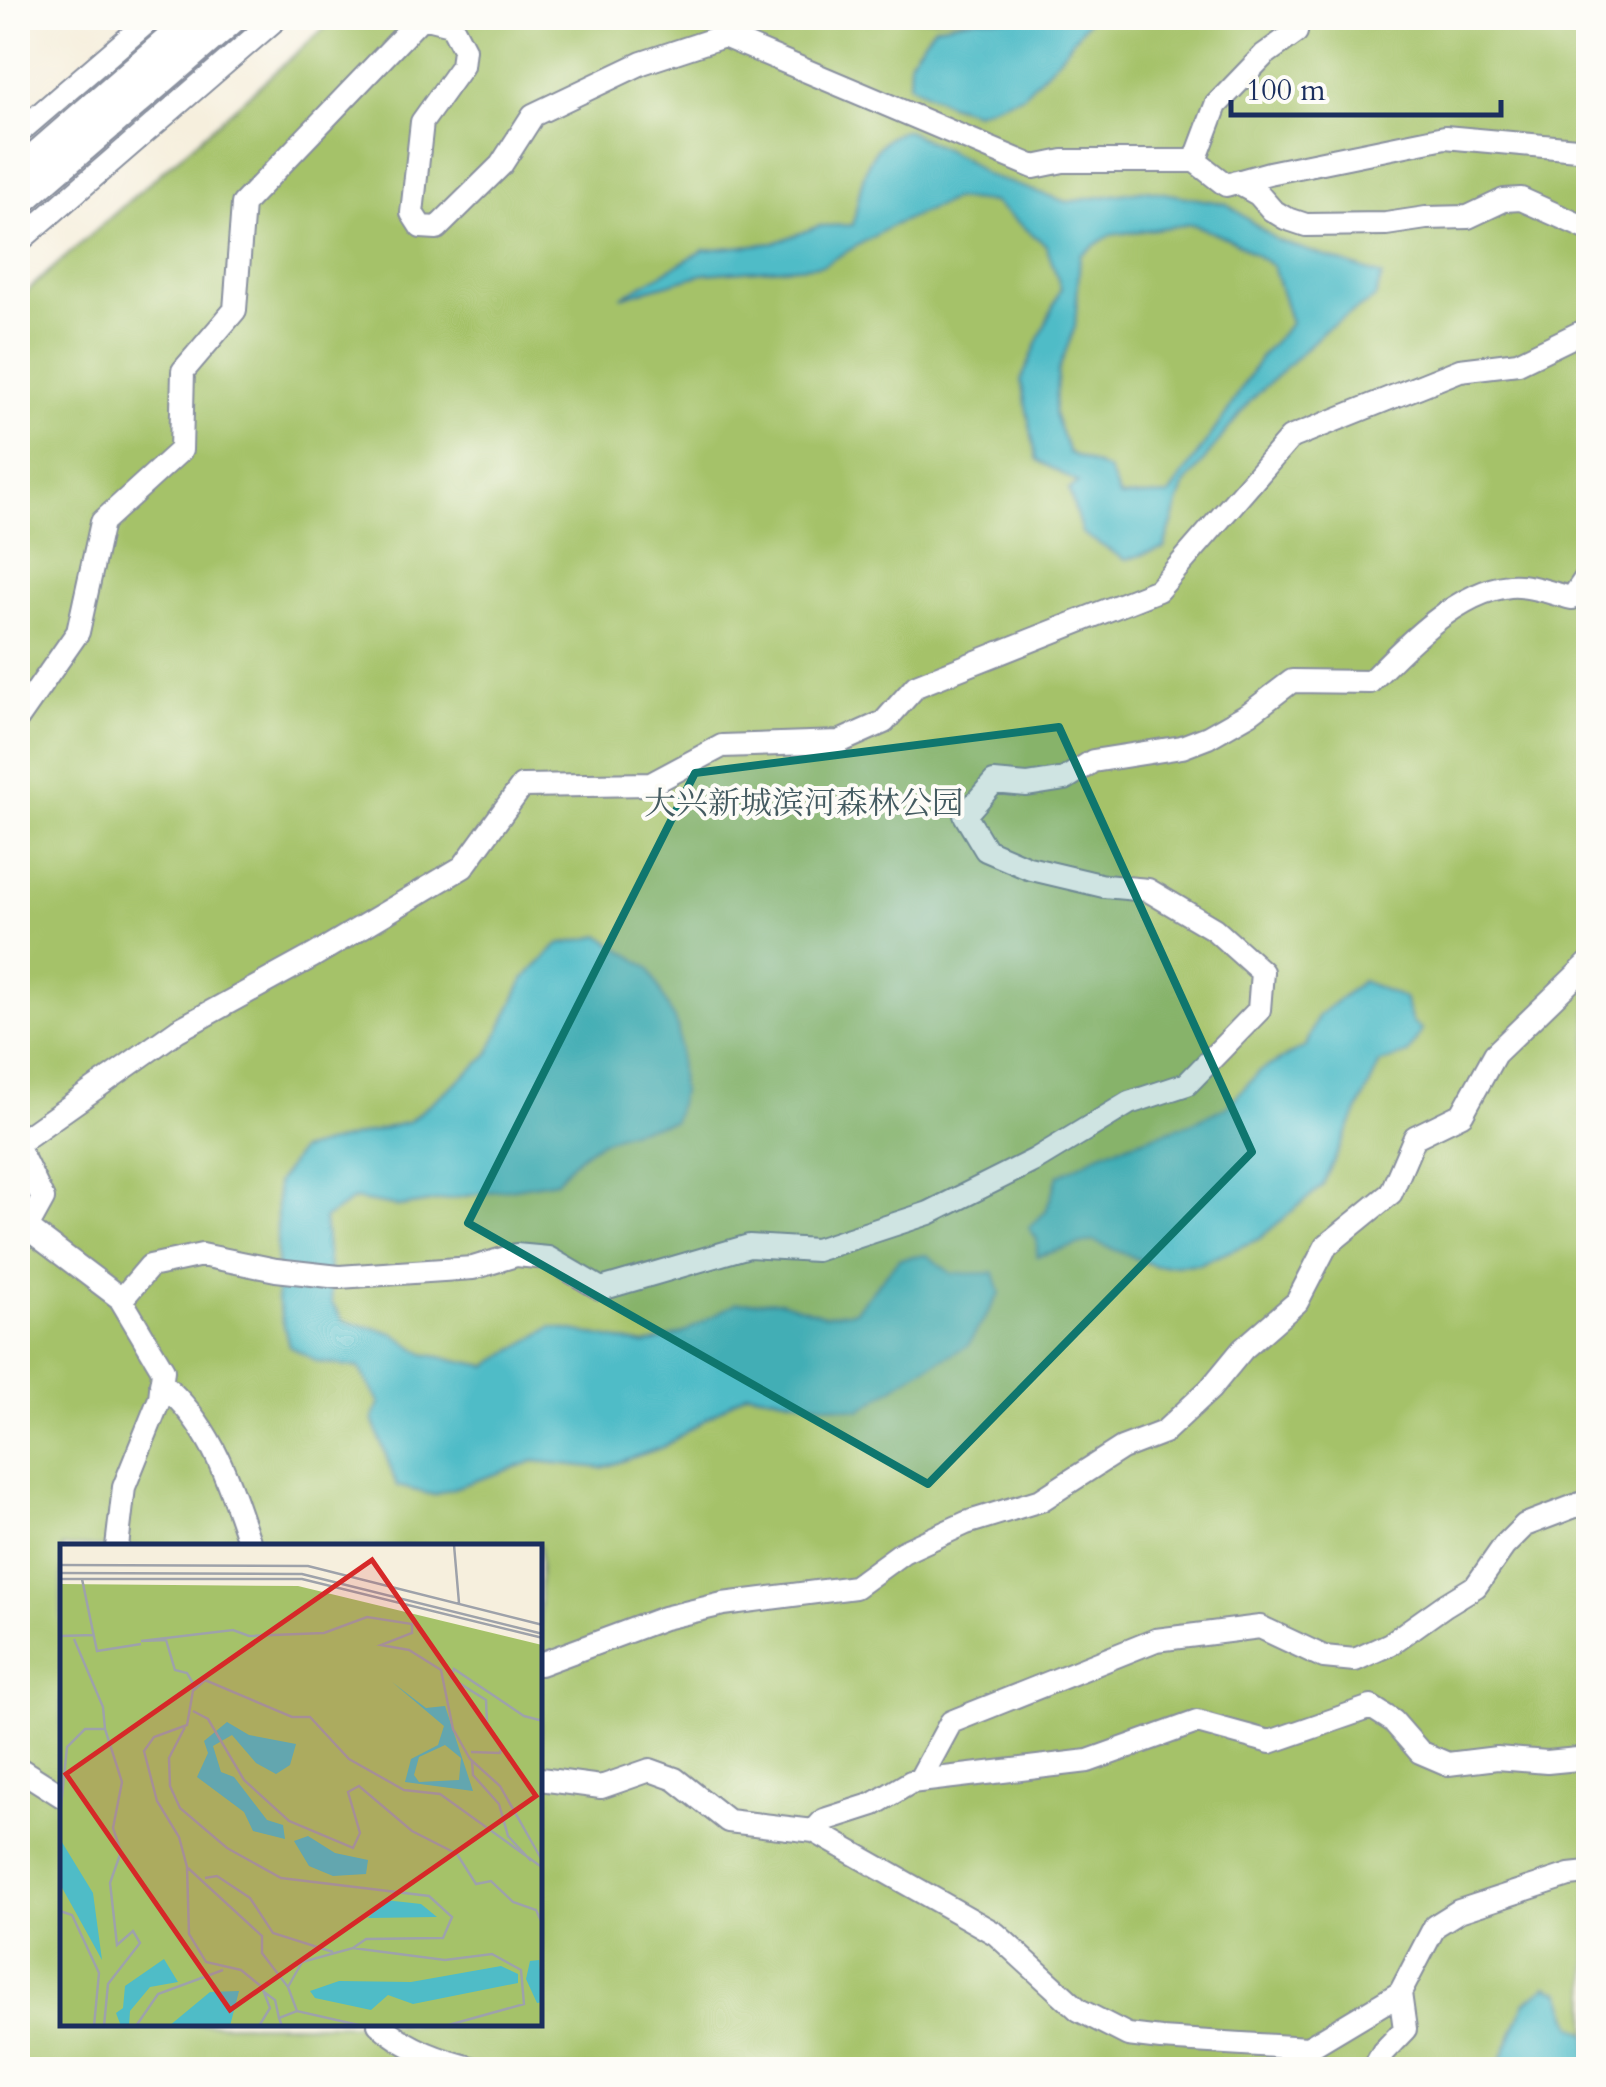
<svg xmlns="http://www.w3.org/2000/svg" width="1606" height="2087" viewBox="0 0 1606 2087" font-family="Cardo,'Noto Serif SC',serif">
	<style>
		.green { fill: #a5c269; stroke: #607864; stroke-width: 2.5; fill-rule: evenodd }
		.water { fill: #4fbcc7; stroke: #357692; stroke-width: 2.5; fill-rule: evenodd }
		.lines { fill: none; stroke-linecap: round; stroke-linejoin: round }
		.minor-casing { stroke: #888f9e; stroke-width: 26 }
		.major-casing { stroke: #888f9e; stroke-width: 34 }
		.minor { stroke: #fff; stroke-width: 22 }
		.major { stroke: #fff; stroke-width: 30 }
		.marked { fill: #0f766e; fill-opacity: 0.2; stroke: #0f766e; stroke-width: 8; stroke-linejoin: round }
		.labels { text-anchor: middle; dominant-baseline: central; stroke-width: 8; stroke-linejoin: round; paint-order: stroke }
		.park-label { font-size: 32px; fill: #445b61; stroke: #fdfcf7 }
		.inset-road { fill: none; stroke: #9ea2aa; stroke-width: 2.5 }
		.view { fill: #d62828; fill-opacity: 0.15; stroke: #d62828; stroke-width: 5 }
		.inset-edge { fill: none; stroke: #1b2f5e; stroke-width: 5 }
	</style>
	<rect width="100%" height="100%" fill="#fdfcf7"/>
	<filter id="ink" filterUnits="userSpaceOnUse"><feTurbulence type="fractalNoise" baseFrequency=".01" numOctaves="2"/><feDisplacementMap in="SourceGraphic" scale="20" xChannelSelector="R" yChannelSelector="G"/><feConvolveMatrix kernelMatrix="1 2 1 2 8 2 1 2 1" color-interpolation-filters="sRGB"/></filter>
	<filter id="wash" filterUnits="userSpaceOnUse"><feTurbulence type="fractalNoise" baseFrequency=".0048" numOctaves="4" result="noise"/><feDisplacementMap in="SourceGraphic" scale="40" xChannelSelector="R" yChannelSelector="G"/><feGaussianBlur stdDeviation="2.25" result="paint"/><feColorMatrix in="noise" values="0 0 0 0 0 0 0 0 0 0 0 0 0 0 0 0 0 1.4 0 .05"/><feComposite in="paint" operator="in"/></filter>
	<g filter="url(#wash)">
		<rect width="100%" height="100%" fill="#f6efdd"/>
		<path class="green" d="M336,18H1588V2069H18V299ZM62,1547H540V2024H62Z"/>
		<path class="water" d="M979,18H1090L1058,59L1023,95L976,112L948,104L909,84L910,59L935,26Z
			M905,130L963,158L986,175L1067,202L1147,190L1227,204L1276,240L1382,276L1375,298L1325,330L1251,400L1184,486L1164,548L1125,560L1082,533L1069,490L1078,483L1037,460L1021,381L1061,288L1046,245L993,202L954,199L893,225L823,265L704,274L621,297L704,250L774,243L819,226L853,225C861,188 863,143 905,130ZM1192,224L1232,240L1273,266L1291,323L1261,356L1226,414L1169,495L1120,497L1108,470L1069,453L1054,414L1058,371L1075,327L1080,255L1110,235Z
			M601,936L649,968L678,1028L681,1092L674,1121C624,1131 588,1138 557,1181L400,1207L354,1199L324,1219L332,1304L344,1321L393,1333L424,1354L487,1366L552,1327L645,1345L683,1333L736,1303L780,1301L824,1315L855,1311L899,1259L927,1255L952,1274L994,1273L1000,1293L968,1345L917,1372L860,1410L747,1392L663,1447L602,1468L534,1461L433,1495L397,1486L373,1419L380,1403L359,1368L319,1362L289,1346L277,1298V1183L299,1151L408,1122L488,1056L524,979L558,945Z
			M1362,981L1404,998L1412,1022L1422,1030L1408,1054L1380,1063L1322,1186L1259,1239L1199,1264L1155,1266L1093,1241L1037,1256V1239L1029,1228L1046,1211L1058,1176L1103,1152L1189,1124L1226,1107L1260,1071L1306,1046L1318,1016Z
			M1547,1986L1561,1992L1573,2025L1588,2034V2069H1497L1525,2003Z"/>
	</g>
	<g filter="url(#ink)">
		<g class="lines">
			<g class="minor-casing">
				<path id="minor" d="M427,18L451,24L464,49L462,66L422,122L412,213L421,227L437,228L501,165L533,115L642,63L724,36L1034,167L1063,161H1195L1226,185L1269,173L1445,137L1588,150
					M18,133L152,18
					M1195,161L1216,105L1264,55L1296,32L1284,18
					M1236,182L1258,194L1272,210L1285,218L1306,225L1386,224L1426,218L1468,217L1504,200L1521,199L1588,229
					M18,242L277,18
					M18,718L78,632L102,522L181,450L183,371L235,310L243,204L421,18
					M18,1143L178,1030L313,956L463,867L522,786L651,784L722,746L839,742L884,722L916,686L1158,590L1290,438L1460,370L1518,363L1588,329
					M18,1148L43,1199L27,1228
					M18,1221L120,1298L163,1370L160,1398L124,1487L117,1547
					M121,1300L150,1266L202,1255L276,1270L339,1277L473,1268L516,1255L548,1258L601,1289L749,1246L816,1250L929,1213L1035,1160L1129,1103L1187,1084L1259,1010L1262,972L1214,929L1148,890L1104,886L1028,868L986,850L965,815L994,782L1027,785L1065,779L1093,761L1182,747L1208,737L1250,713L1292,681L1370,682C1405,646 1458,591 1510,586C1529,584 1553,594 1572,598L1588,575
					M161,1383C214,1427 229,1484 251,1547
					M540,1664L664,1618L723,1604L855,1587L903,1552L966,1523L1041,1500L1122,1448L1164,1432L1210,1389L1243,1349L1297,1302L1326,1246L1391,1193L1415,1137L1462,1114L1495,1054L1588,964
					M18,1768L62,1796
					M540,1779L601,1787L650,1770L675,1779L728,1821L814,1831L996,1934L1079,2010L1128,2035L1161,2039L1308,2048L1400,1993L1435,1926L1459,1911L1569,1875L1588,1873
					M919,1781L951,1722L1156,1640L1260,1627L1324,1657L1355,1660L1390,1644L1445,1605L1476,1586L1504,1546L1525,1525L1588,1501
					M814,1831L824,1820L874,1804L911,1782L1088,1761L1197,1722L1270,1742L1371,1707L1393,1721L1420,1752L1448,1764L1497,1758L1547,1762L1588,1758
					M379,2024C408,2050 442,2061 479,2070
					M1373,2070L1383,2052L1405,2029L1400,1993"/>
			</g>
			<g class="major-casing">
				<path id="major" d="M18,173L196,18
					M18,202L232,18"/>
			</g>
			<use href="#minor" class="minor"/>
			<use href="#major" class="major"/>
		</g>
	</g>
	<path class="marked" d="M1059,727L1252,1152L928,1484L468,1223L695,773Z"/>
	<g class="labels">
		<g class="park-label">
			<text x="804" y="804">大兴新城滨河森林公园</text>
		</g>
	</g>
	<g transform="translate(60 1544)">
		<rect width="482" height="482" fill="#f6efdd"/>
		<path d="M0,40L238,42L482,101V482H0Z" fill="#a5c269"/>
		<path d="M332,138L366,164L385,162L413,247L345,238L351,215L378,201L384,182ZM385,201L401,214L399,236L359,238L354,231L359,213ZM167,178L189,191L236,200L230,221L216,230L196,219L172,191L153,202L161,228L174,233L207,276L223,281L225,295L193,287L184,268L137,233L148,209L144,197ZM248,292L275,309L308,316L306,330L273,332L249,322L234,297ZM0,295L33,349L42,416L0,340ZM325,356L361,360L377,373L308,374ZM104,415L118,438L90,443L70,467L69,482H61L56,469L63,464L65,442ZM479,416L483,458L477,459L466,435L470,417ZM441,422L458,430V439L353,460L328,451L311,466L255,454L250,447L279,437L351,438ZM179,447L170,482H109L150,448Z" fill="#4fbcc7" fill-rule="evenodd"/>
		<path class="inset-road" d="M394,1L399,59M0,21L248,22L483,81M0,29L242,30L483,90M0,35H242L483,94M22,35L37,107L81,100M0,92L34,91M14,95L43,163L45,185M134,146L145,136L232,173H250L289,215L344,246L380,250L483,324M133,167L148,175L184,236L229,277L293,304L300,289L288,248L299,242L352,287L397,310L416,340L431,337L453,358L476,366L483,381M125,183L109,214L110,242L120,264L167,304L221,334L369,352L392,373L383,394L306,395L293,404M411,208L440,209L442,202L427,180L426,156L391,134L394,125L464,172L483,177M412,217L413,231L439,260L448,292L471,317M0,272L7,203L25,185H45L62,238L53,284L61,308L50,339L57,401L73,387L80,399L48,440L44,482M128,324L202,392V409L228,443L237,467M145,334L157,332L190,354L213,389L273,408M0,367L12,371L39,429L34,482M228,443L242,418L293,404L385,416L432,410L461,426L464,460L385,482M204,448L215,456L219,474M76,482L98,450L163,426M199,482L210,464L202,443L181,426L146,418L129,390L127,323L119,293L97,257L84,207L94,193L127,181L134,141L127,129L115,126L106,96L81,97L173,86L189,92L264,89L307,73L352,80V89L321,101L349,106L381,126L393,185L410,215L440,242L483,318M222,482L219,474L237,467L303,482"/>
		<path class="view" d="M312,16L476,252L170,466L6,230Z"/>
		<rect width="482" height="482" class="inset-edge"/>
	</g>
	<rect width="1606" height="2087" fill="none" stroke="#fdfcf7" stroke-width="60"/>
	<path d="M1231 100v15h270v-15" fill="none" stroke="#1b2f5e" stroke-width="5"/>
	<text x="1246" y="100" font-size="30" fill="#1b2f5e" stroke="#fdfcf7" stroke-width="8" paint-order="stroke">100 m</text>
</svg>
